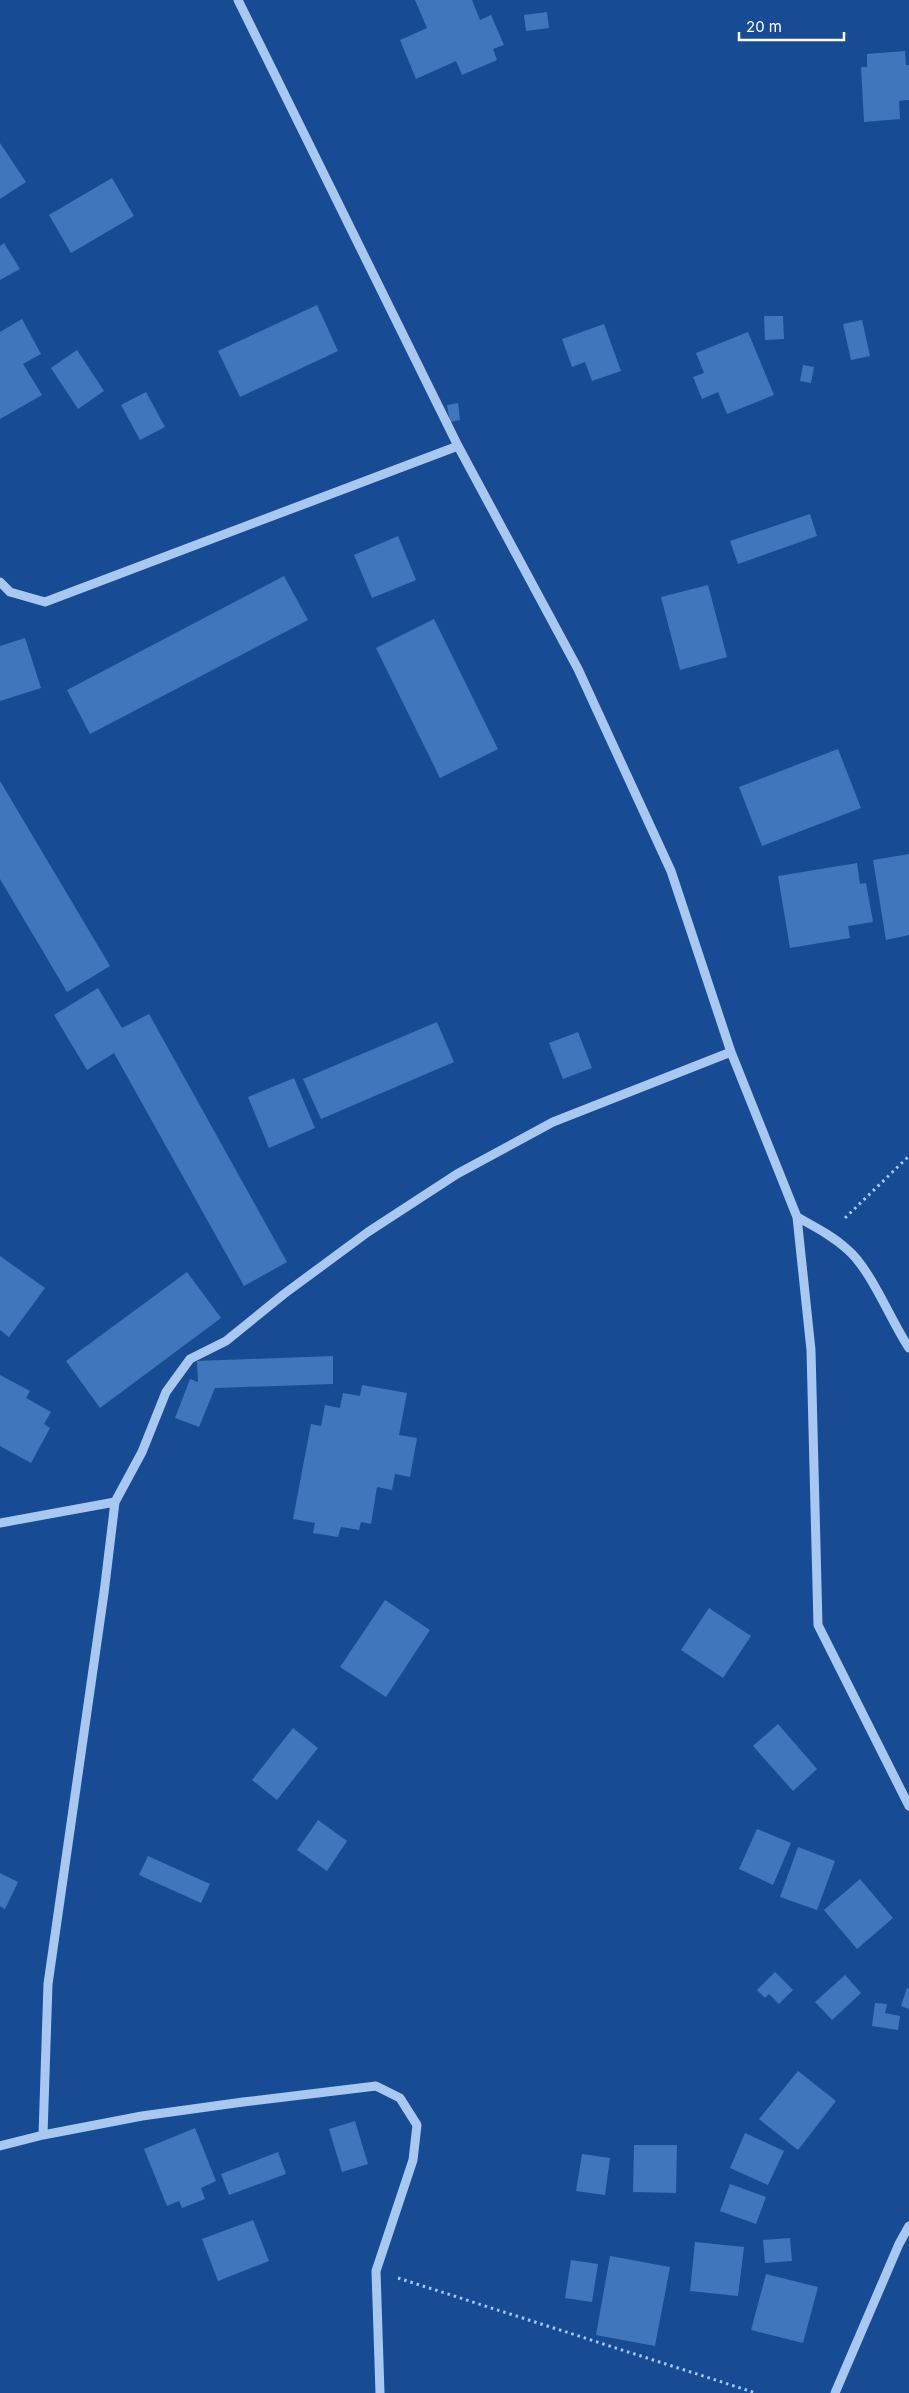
<svg xmlns="http://www.w3.org/2000/svg" width="909" height="2393" viewBox="0 0 909 2393" font-family="Inter,sans-serif">
	<style>
		.building { fill: #4076bc }
		.lines { fill: none; stroke-linecap: round; stroke-linejoin: round }
		.path { stroke: #a8c8f1; stroke-width: 3; stroke-dasharray: 2.5 4; stroke-linecap: butt }
		.minor { stroke: #a8c8f1; stroke-width: 9 }
	</style>
	<rect width="100%" height="100%" fill="#174c95"/>
	<path class="building" d="M415,0H472L480,20L491,15L504,45L493,49L497,60L462,75L456,61L416,79L400,40L427,28Z
		M547,12L549,28L526,31L524,15Z
		M905,51L906,65H909V100L899,101L900,119L864,122L861,67H867V54Z
		M0,143L26,182L0,199Z
		M112,178L134,216L71,253L49,215Z
		M4,243L20,269L0,280V246Z
		M317,305L338,351L240,397L218,351Z
		M764,316H783L784,339L765,340Z
		M22,319L41,354L23,364L42,395L0,419V332Z
		M862,320L870,356L851,360L843,324Z
		M604,324L621,371L592,381L585,362L572,367L562,339Z
		M748,332L774,395L727,414L718,392L702,399L693,377L704,373L696,353Z
		M77,350L104,391L78,409L51,368Z
		M803,365L814,367L811,383L800,381Z
		M146,392L165,427L140,440L121,405Z
		M458,403L460,420L450,422L447,405Z
		M810,514L817,536L738,564L730,541Z
		M398,536L416,580L372,598L354,555Z
		M284,576L308,620L90,734L67,690Z
		M708,585L727,657L680,670L661,597Z
		M434,619L498,749L440,778L376,648Z
		M25,638L41,688L0,701V646Z
		M838,749L861,808L762,846L739,787Z
		M0,781L110,966L67,992L0,879Z
		M909,854V935L886,940L873,860Z
		M857,863L860,884L866,883L873,922L848,926L850,938L790,948L778,876Z
		M98,988L122,1028L149,1014L287,1262L244,1286L114,1053L87,1070L54,1015Z
		M437,1022L454,1062L321,1119L303,1079Z
		M578,1032L592,1068L563,1079L549,1043Z
		M294,1078L315,1128L269,1148L248,1097Z
		M0,1256L45,1288L9,1337L0,1330Z
		M187,1272L221,1318L100,1408L66,1361Z
		M333,1356V1384L215,1388L199,1427L175,1418L190,1379L198,1382L197,1361Z
		M0,1375L30,1391L26,1398L51,1412L44,1424L50,1428L31,1463L0,1446Z
		M362,1385L407,1393L399,1435L417,1438L410,1477L395,1474L392,1490L377,1487L371,1524L361,1522L359,1530L341,1527L338,1537L313,1533L315,1523L293,1519L311,1424L321,1426L325,1405L340,1408L343,1393L360,1396Z
		M385,1600L430,1630L386,1697L340,1667Z
		M709,1608L751,1636L723,1678L681,1650Z
		M778,1724L817,1769L793,1791L753,1746Z
		M293,1728L318,1748L277,1800L252,1780Z
		M318,1820L347,1841L327,1871L297,1850Z
		M757,1829L791,1843L773,1885L739,1869Z
		M798,1847L835,1861L817,1910L780,1897Z
		M148,1856L210,1884L201,1903L139,1875Z
		M0,1873L18,1882L5,1909L0,1906Z
		M860,1879L893,1918L857,1949L824,1910Z
		M775,1972L793,1990L779,2004L769,1994L765,1998L757,1990Z
		M845,1975L861,1993L832,2020L815,2002Z
		M907,1988L909,1989V2009L901,2006Z
		M875,2003L887,2004L885,2013L900,2016L898,2030L872,2026Z
		M798,2071L836,2101L798,2150L759,2119Z
		M355,2121L368,2164L342,2172L329,2129Z
		M195,2128L216,2181L201,2188L205,2199L182,2208L179,2201L167,2206L144,2149Z
		M745,2133L784,2151L768,2185L730,2168Z
		M634,2145H677L676,2193L633,2192Z
		M278,2152L286,2174L229,2195L221,2174Z
		M582,2154L610,2158L605,2195L576,2191Z
		M730,2184L766,2197L756,2224L720,2211Z
		M253,2220L269,2261L218,2281L202,2239Z
		M790,2238L792,2261L765,2263L763,2240Z
		M695,2242L744,2247L738,2296L690,2291Z
		M610,2256L670,2267L655,2346L596,2335Z
		M571,2260L598,2264L592,2302L565,2298Z
		M766,2274L818,2287L803,2343L751,2330Z"/>
	<g class="lines">
		<path class="path" d="M845,1218L909,1156
			M398,2278L756,2393"/>
		<path class="minor" d="M238,0L458,446L578,669L671,871L731,1052L797,1217L811,1350L818,1625L909,1806
			M0,582L10,592L45,602L458,446
			M797,1217C815,1227 833,1236 848,1250C871,1270 891,1321 909,1348
			M0,1523L115,1502
			M43,2135L48,1984L104,1593L115,1502L142,1452L166,1392L190,1359L226,1341L284,1294L368,1232L457,1174L553,1122L731,1052
			M0,2146L43,2135L142,2116L243,2102L376,2086L400,2098L417,2125L413,2160L376,2271L380,2393
			M835,2393L899,2244L909,2226"/>
	</g>
	<path d="M739 32v8h105v-8" fill="none" stroke="#ffffff" stroke-width="2.5"/>
	<text x="746" y="32" font-size="15" fill="#ffffff" stroke="#174c95" stroke-width="4" paint-order="stroke">20 m</text>
</svg>
